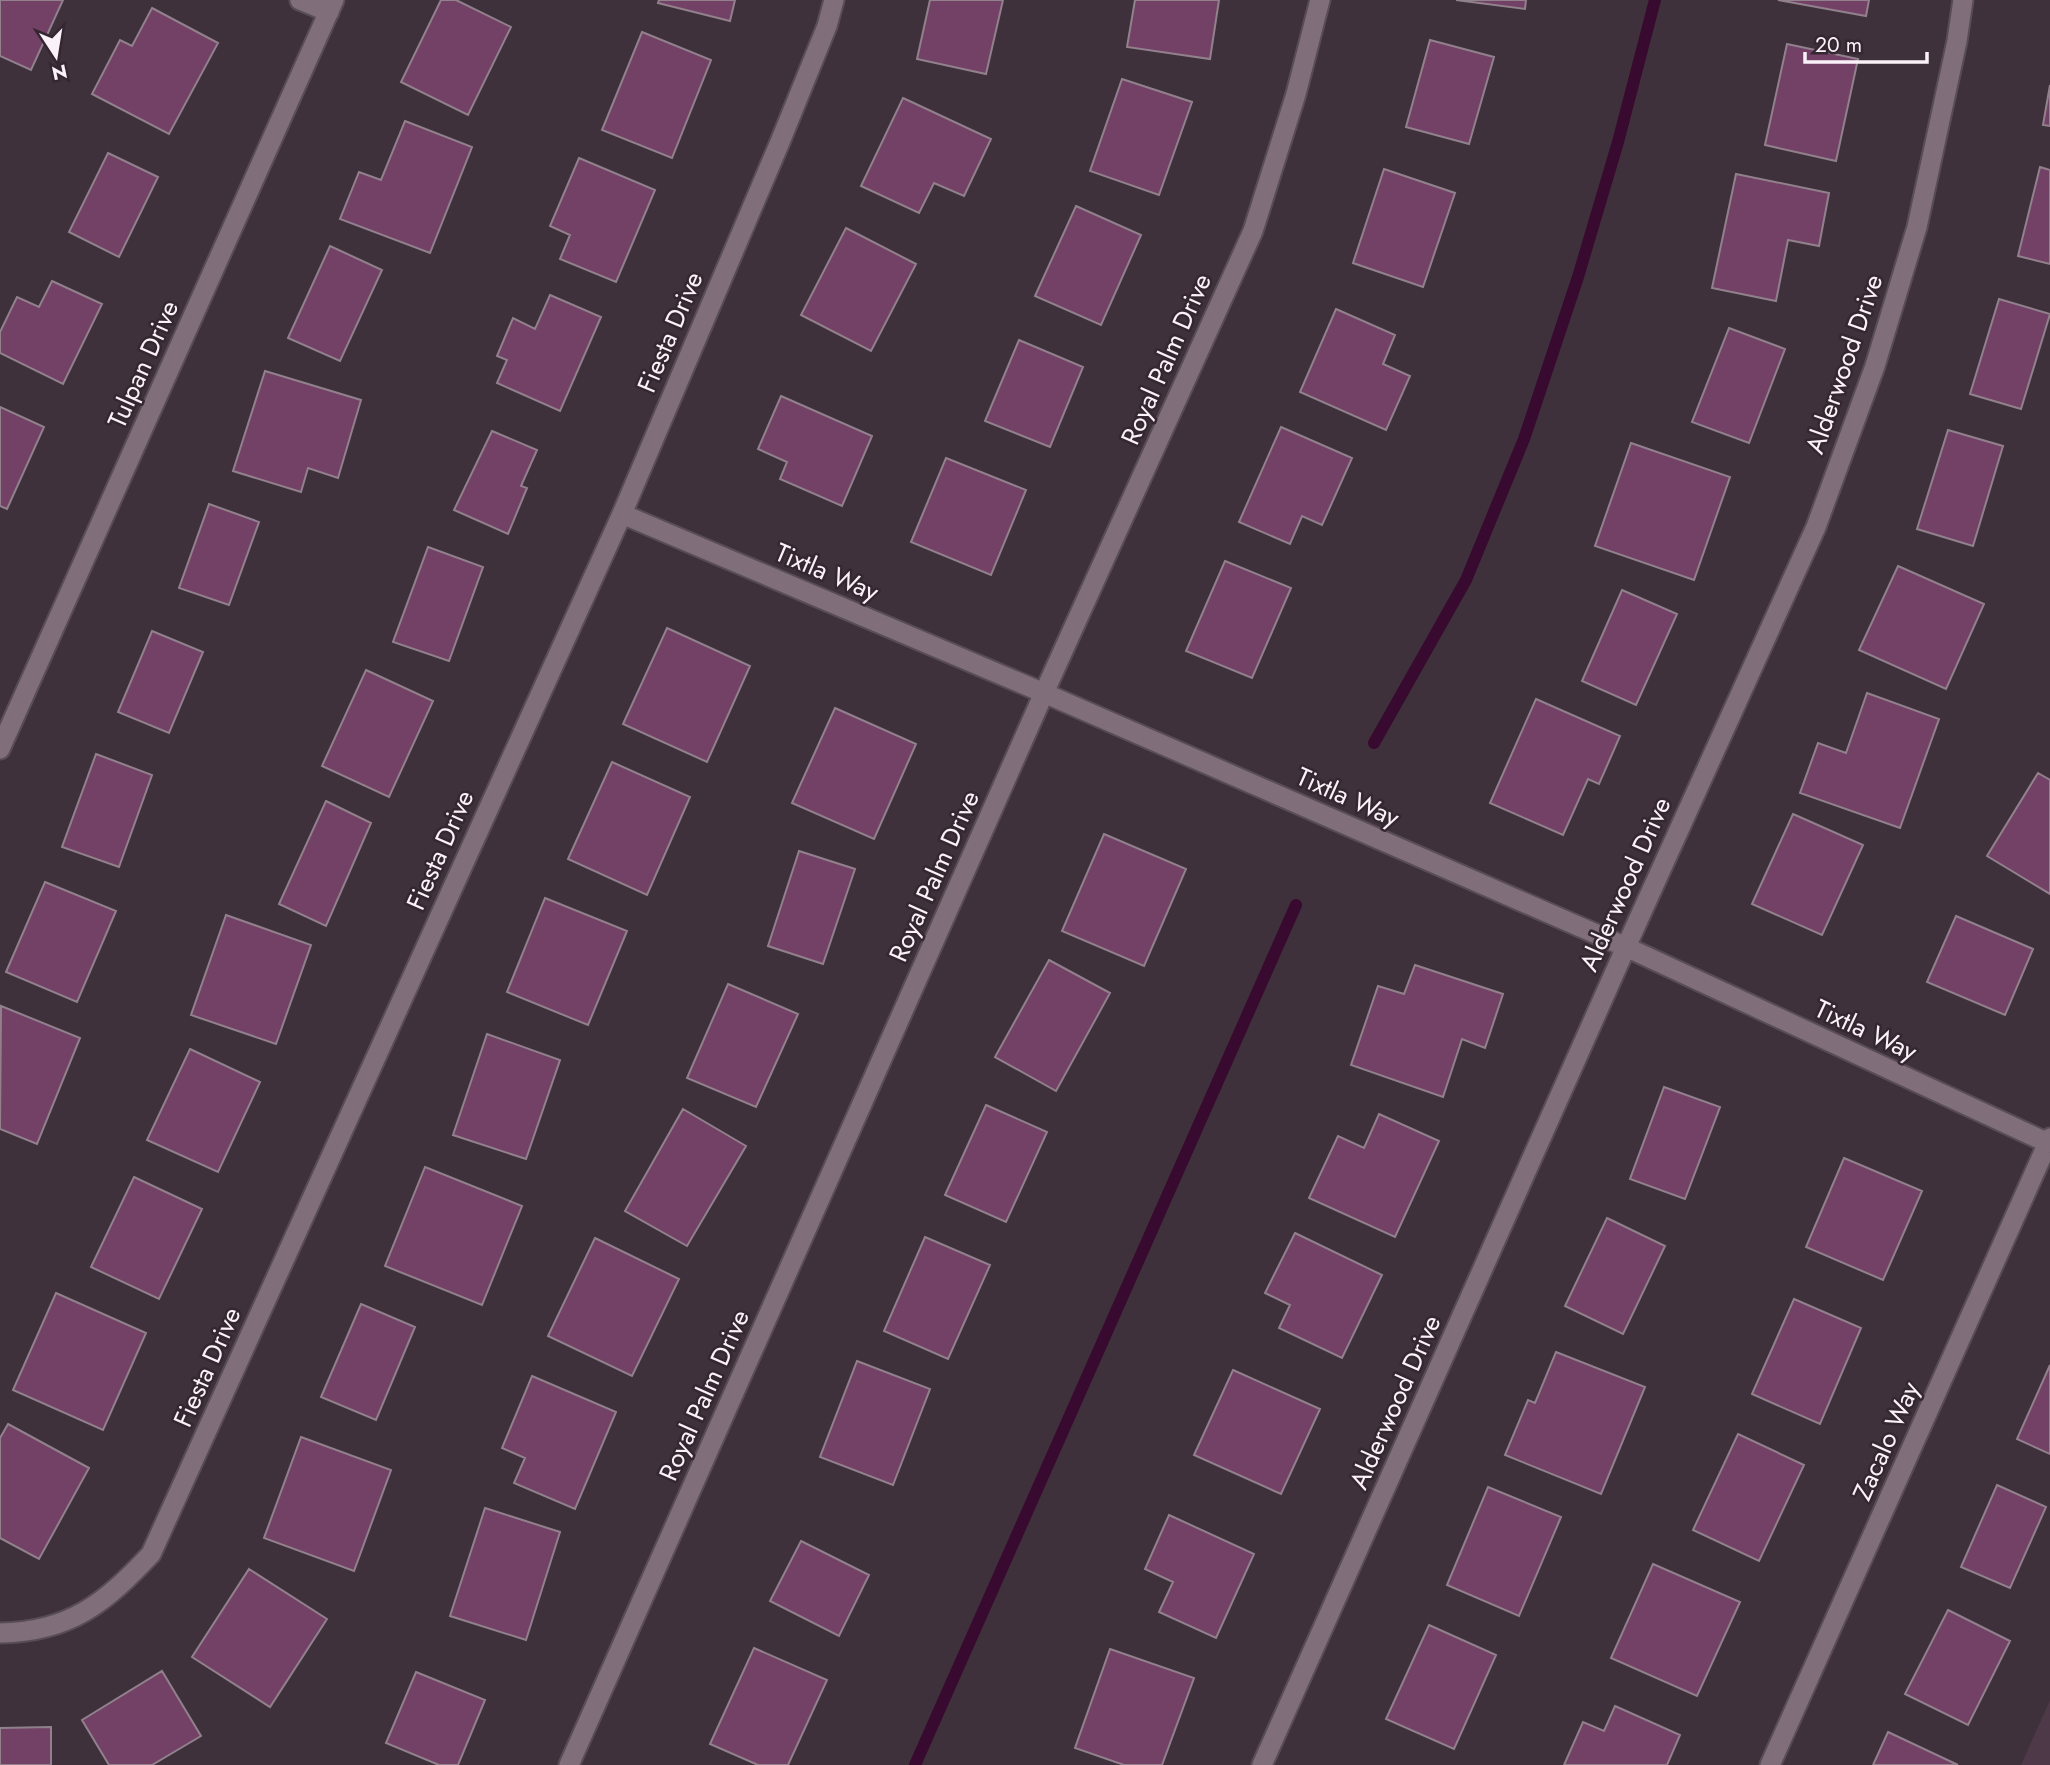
<svg xmlns="http://www.w3.org/2000/svg" width="2050" height="1765" viewBox="0 0 2050 1765" font-family="Jost,sans-serif">
	<style>
		.built { fill: #4d3948 }
		.lines { fill: none; stroke-linecap: round; stroke-linejoin: round }
		.stream { stroke: #390a30; stroke-width: 12 }
		.building { fill: #734066; stroke: #91818c; stroke-width: 2 }
		.minor-casing { stroke: #594d55; stroke-width: 23 }
		.tertiary-casing { stroke: #594d55; stroke-width: 23 }
		.minor { stroke: #806f7b; stroke-width: 19 }
		.tertiary { stroke: #806f7b; stroke-width: 19 }
		.labels { text-anchor: middle; dominant-baseline: central; stroke-width: 5; stroke-linejoin: round; paint-order: stroke }
		.street-label { font-size: 26px; fill: #fbf1f8; stroke: #352731 }
	</style>
	<rect width="100%" height="100%" fill="#3f313b"/>
	<path class="built" d="M2050,1700V1765H2021Z"/>
	<g class="lines">
		<path class="stream" d="M1374,743L1466,580L1524,439L1578,277L1618,142L1655,0
			M915,1765L1296,905"/>
	</g>
	<path class="building" d="M0,0H63L31,70L0,56Z
		M441,0H456L511,27L468,115L401,82Z
		M659,0H735L730,21L658,3Z
		M930,0H1003L986,74L917,59Z
		M1135,0H1219L1210,59L1127,47Z
		M1456,0H1526L1525,9Z
		M1778,0H1869L1866,16Z
		M152,8L218,43L169,134L92,94L120,40L132,46Z
		M642,32L711,60L672,158L602,130Z
		M1430,40L1494,57L1469,144L1406,127Z
		M1787,44L1858,59L1836,161L1765,145Z
		M1122,79L1192,102L1159,195L1090,171Z
		M2050,85V126L2043,125Z
		M903,98L991,139L964,196L934,183L919,213L861,186Z
		M405,121L472,147L430,253L340,219L359,172L381,180Z
		M108,153L158,177L119,257L69,232Z
		M579,158L655,190L616,282L560,259L570,235L550,226Z
		M2040,167L2050,170V264L2018,256Z
		M1384,169L1455,193L1423,287L1353,263Z
		M1736,174L1829,193L1819,246L1788,240L1776,301L1712,288Z
		M1076,206L1141,235L1101,325L1035,296Z
		M846,228L916,264L871,351L801,315Z
		M330,246L382,270L340,361L288,338Z
		M52,281L102,304L63,384L0,353V332L17,297L39,307Z
		M550,295L601,317L560,411L497,383L507,360L497,356L513,318L535,329Z
		M1999,299L2050,314L2021,409L1970,394Z
		M1336,309L1395,335L1383,364L1410,376L1386,430L1300,392Z
		M1729,328L1785,349L1749,443L1692,422Z
		M1019,340L1083,367L1050,447L985,421Z
		M265,371L361,400L338,478L308,468L301,492L233,471Z
		M781,396L872,436L842,506L780,479L787,462L758,449Z
		M0,407L44,427L7,509L0,506Z
		M1281,427L1352,458L1322,525L1302,516L1290,544L1239,522Z
		M1948,430L2003,446L1973,546L1917,529Z
		M492,431L537,450L521,486L527,488L508,534L454,510Z
		M1631,443L1730,477L1694,580L1595,546Z
		M946,458L1026,490L991,575L911,542Z
		M209,504L259,522L229,605L179,588Z
		M428,547L483,567L449,661L393,642Z
		M1225,561L1291,588L1252,678L1186,651Z
		M1898,566L1984,604L1946,689L1859,650Z
		M1622,590L1677,614L1636,705L1582,681Z
		M667,628L750,666L707,762L623,724Z
		M152,631L203,652L169,733L118,712Z
		M366,670L433,701L389,797L322,766Z
		M1867,693L1939,719L1900,828L1800,793L1818,743L1846,753Z
		M1536,699L1620,736L1599,784L1588,779L1563,835L1490,803Z
		M835,708L916,744L874,839L792,803Z
		M96,754L152,775L119,867L62,847Z
		M612,762L690,797L647,895L568,859Z
		M2038,773L2050,780V894L1987,856Z
		M326,801L371,823L326,926L279,904Z
		M1793,814L1863,845L1822,935L1752,904Z
		M1104,834L1186,869L1144,966L1062,931Z
		M799,851L855,869L823,964L768,946Z
		M45,882L116,911L77,1002L6,972Z
		M545,898L627,931L588,1025L507,992Z
		M226,915L311,945L276,1044L191,1015Z
		M1956,916L2033,949L2005,1015L1927,982Z
		M1049,960L1110,993L1056,1091L995,1057Z
		M1415,965L1503,994L1485,1048L1462,1039L1443,1097L1351,1065L1378,986L1404,994Z
		M728,984L798,1014L756,1107L687,1078Z
		M1,1006L80,1038L37,1144L0,1129Z
		M487,1034L560,1060L526,1159L453,1135Z
		M190,1049L260,1082L218,1172L147,1140Z
		M1664,1087L1720,1107L1685,1199L1630,1179Z
		M986,1105L1047,1132L1006,1222L945,1195Z
		M683,1109L746,1146L687,1246L625,1211Z
		M1379,1114L1439,1141L1395,1237L1309,1198L1338,1136L1364,1148Z
		M1844,1158L1922,1191L1883,1280L1806,1247Z
		M425,1167L522,1206L482,1305L385,1266Z
		M134,1177L202,1209L159,1299L91,1267Z
		M1607,1218L1665,1246L1623,1334L1565,1306Z
		M1295,1233L1382,1275L1342,1358L1279,1328L1290,1305L1265,1293Z
		M925,1237L990,1265L948,1359L884,1331Z
		M595,1238L679,1279L632,1376L548,1336Z
		M56,1293L146,1333L103,1430L13,1390Z
		M1794,1299L1861,1328L1820,1424L1752,1394Z
		M361,1304L415,1327L376,1420L321,1397Z
		M1556,1352L1645,1387L1601,1494L1505,1455L1528,1400L1535,1403Z
		M857,1361L930,1389L893,1485L820,1457Z
		M2050,1365V1454L2017,1439Z
		M1233,1370L1320,1409L1281,1494L1194,1455Z
		M532,1376L616,1412L575,1509L514,1483L525,1458L502,1448Z
		M8,1424L89,1468L39,1559L0,1538V1438Z
		M1738,1434L1804,1465L1759,1561L1693,1530Z
		M301,1437L391,1470L354,1571L264,1538Z
		M1997,1485L2046,1507L2010,1588L1961,1567Z
		M1488,1487L1561,1517L1519,1616L1447,1585Z
		M485,1508L560,1532L526,1640L450,1616Z
		M1169,1515L1254,1554L1216,1638L1159,1612L1173,1582L1145,1569Z
		M801,1541L869,1575L839,1636L770,1601Z
		M1653,1564L1740,1602L1697,1696L1611,1658Z
		M249,1569L327,1619L270,1707L192,1657Z
		M1948,1610L2010,1641L1968,1725L1905,1694Z
		M1429,1625L1496,1655L1454,1749L1386,1719Z
		M754,1648L827,1680L788,1765H758L710,1744Z
		M1110,1649L1194,1678L1162,1765H1124L1075,1748Z
		M162,1671L201,1736L152,1765H109L82,1720Z
		M416,1672L485,1700L458,1765H439L386,1743Z
		M1615,1706L1680,1735L1667,1765H1564L1583,1722L1604,1731Z
		M51,1727V1765H0V1728Z
		M1888,1732L1958,1765H1873Z"/>
	<g class="lines">
		<g class="minor-casing">
			<path id="minor" d="M300,0L329,12
				M622,514L1044,693L1626,947L2048,1143
				M0,749L334,0
				M0,1633C70,1632 105,1603 151,1554L622,514L780,142L827,26L834,0
				M1262,1765L1626,947L1816,527L1875,366L1917,227L1957,41L1963,0
				M1770,1765L2050,1138"/>
		</g>
		<g class="tertiary-casing">
			<path id="tertiary" d="M569,1765L1044,693L1253,231L1296,94L1320,0"/>
		</g>
		<use href="#minor" class="minor"/>
		<use href="#tertiary" class="tertiary"/>
	</g>
	<g class="labels">
		<g class="street-label">
			<text transform="translate(670 332) rotate(-67)">Fiesta Drive</text>
			<text transform="translate(1166 359) rotate(-66)">Royal Palm Drive</text>
			<text transform="translate(143 364) rotate(-66)">Tulpan Drive</text>
			<text transform="translate(1844 364) rotate(-71)">Alderwood Drive</text>
			<text transform="translate(827 572) rotate(23)">Tixtla Way</text>
			<text transform="translate(1348 797) rotate(24)">Tixtla Way</text>
			<text transform="translate(440 850) rotate(-66)">Fiesta Drive</text>
			<text transform="translate(934 876) rotate(-66)">Royal Palm Drive</text>
			<text transform="translate(1625 884) rotate(-66)">Alderwood Drive</text>
			<text transform="translate(1866 1030) rotate(25)">Tixtla Way</text>
			<text transform="translate(207 1367) rotate(-66)">Fiesta Drive</text>
			<text transform="translate(704 1395) rotate(-66)">Royal Palm Drive</text>
			<text transform="translate(1395 1402) rotate(-66)">Alderwood Drive</text>
			<text transform="translate(1886 1441) rotate(-66)">Zacalo Way</text>
		</g>
	</g>
	<g transform="translate(56 56) rotate(168)" stroke="#352731" stroke-width="5" paint-order="stroke">
	<path d="M0-5L12 26L0 18L-12 26Z" fill="#fbf1f8"/>
	<text y="-10" font-size="19" font-weight="bold" text-anchor="middle" fill="#fbf1f8">N</text>
	</g>
	<path d="M1805 52v10h122v-10" fill="none" stroke="#fbf1f8" stroke-width="3.5"/>
	<text x="1815" y="52" font-size="21" fill="#fbf1f8" stroke="#352731" stroke-width="5" paint-order="stroke">20 m</text>
</svg>
